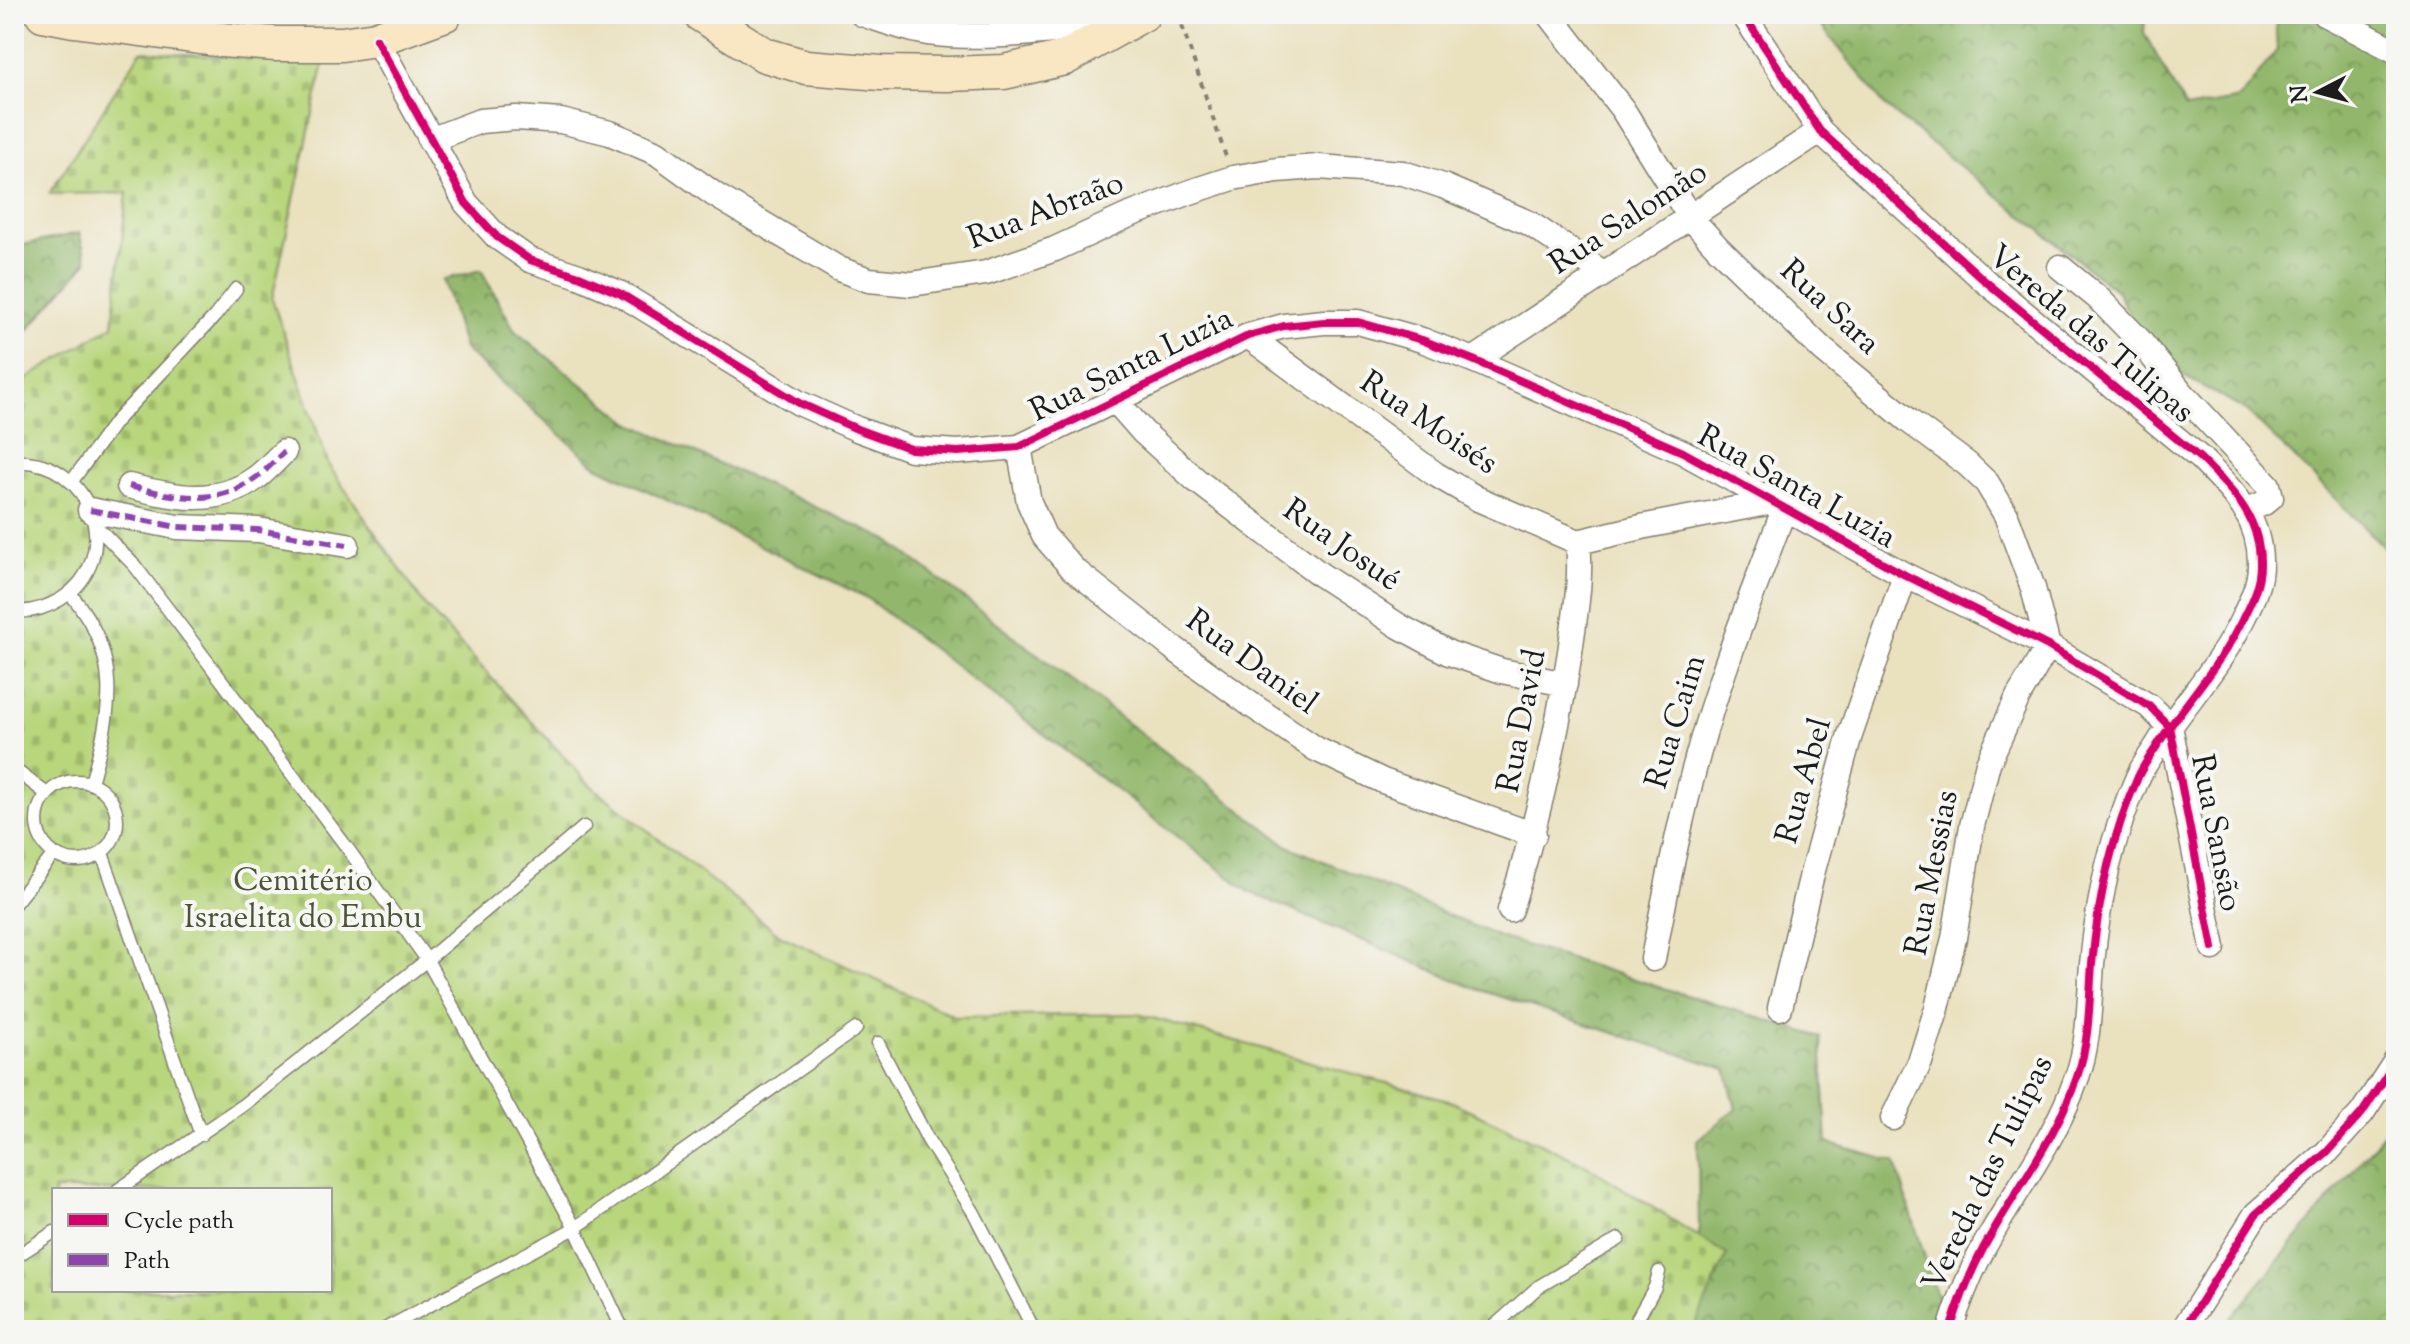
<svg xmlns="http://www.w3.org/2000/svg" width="2410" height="1344" viewBox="0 0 2410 1344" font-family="'Sorts Mill Goudy',serif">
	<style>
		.forest { fill: url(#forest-crowns); stroke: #576a44; stroke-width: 2 }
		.cemetery { fill: url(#cemetery-stones); stroke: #6a794c; stroke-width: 2; fill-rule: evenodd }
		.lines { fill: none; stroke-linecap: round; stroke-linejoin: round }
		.service-casing { stroke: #837e6e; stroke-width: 15 }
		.minor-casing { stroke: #837e6e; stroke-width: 27 }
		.secondary-casing { stroke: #837e6e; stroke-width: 37 }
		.path { stroke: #837e6e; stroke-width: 4; stroke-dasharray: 6 6; stroke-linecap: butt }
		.service { stroke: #fff; stroke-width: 12 }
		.minor { stroke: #fff; stroke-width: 24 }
		.secondary { stroke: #f9e7c3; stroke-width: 34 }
		.quiet { stroke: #8e44ad; stroke-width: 6; stroke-dasharray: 12 6; stroke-linecap: butt }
		.cycleway-casing { stroke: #f6f6f2; stroke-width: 13 }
		.cycleway { stroke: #d6006c; stroke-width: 8 }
		.labels { text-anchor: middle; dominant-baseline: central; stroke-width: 8; stroke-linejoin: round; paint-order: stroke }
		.street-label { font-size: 32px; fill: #1c1c1c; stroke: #f6f6f2 }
		.park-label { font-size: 32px; fill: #4b5439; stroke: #f6f6f2 }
	</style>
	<defs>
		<pattern id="forest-crowns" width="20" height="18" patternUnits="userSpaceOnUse" patternTransform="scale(2)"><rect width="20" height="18" fill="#92b76c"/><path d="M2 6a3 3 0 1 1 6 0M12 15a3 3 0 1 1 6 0" fill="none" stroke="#769458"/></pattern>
		<pattern id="cemetery-stones" width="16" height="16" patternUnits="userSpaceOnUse" patternTransform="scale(2)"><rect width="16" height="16" fill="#b8d67c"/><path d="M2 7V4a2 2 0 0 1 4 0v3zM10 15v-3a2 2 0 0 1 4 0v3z" fill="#9eb76b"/></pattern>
	</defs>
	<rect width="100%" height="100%" fill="#f6f6f2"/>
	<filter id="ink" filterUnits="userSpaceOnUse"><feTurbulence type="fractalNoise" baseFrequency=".0125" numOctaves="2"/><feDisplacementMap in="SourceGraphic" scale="16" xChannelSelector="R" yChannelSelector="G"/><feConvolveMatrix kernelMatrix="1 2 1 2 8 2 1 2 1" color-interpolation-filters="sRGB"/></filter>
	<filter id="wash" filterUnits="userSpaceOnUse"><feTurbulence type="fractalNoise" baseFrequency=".006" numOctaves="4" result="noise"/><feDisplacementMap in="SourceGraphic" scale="32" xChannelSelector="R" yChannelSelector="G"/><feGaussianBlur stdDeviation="1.8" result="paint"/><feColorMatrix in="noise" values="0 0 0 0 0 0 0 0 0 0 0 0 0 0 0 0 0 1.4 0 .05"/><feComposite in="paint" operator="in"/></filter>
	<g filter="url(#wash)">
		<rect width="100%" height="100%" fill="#eae1bf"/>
		<path class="forest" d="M1812,14H2145L2144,33L2186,109L2239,99L2277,50L2275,14H2392L2396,29V559L2248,412L2150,357L2118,292L1886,107Z
			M79,233L87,262L14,346V247Z
			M481,270L515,331L630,423L888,540L1288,846L1499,937L1821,1037L1827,1143L1895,1162L1943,1315L1983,1330H1662L1699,1241L1698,1140L1736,1109L1726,1069L1474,988L1249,892L867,598L595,465L464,349L443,280Z
			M2396,1119V1330H2221Z"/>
		<path class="cemetery" d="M141,51L324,63L272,299L329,466L426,607L590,785L781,936L956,1017L1138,1014L1448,1100L1586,1165L1727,1255L1693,1330H14V387L113,325L127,193L49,194ZM54,1190H330V1290H54Z"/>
	</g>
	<g filter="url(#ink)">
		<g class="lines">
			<g class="service-casing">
				<path id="service" d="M14,462C92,457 126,558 61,599C46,608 31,613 14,611
					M72,481L115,422L215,316L236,289
					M94,524L135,566L183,629L348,849L427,960L575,1228L623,1330
					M70,593C123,659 112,707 91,783
					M14,769L47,794
					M37 821a40 40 0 1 1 80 0a40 40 0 1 1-80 0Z
					M102,853L201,1135
					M14,904L54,854
					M878,1043L928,1140L974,1213L1034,1330
					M118,1190L243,1105L427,960L584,827
					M14,1258L54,1232
					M383,1330L575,1228L856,1029
					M1490,1330L1538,1287L1619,1239
					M1631,1330L1655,1287L1659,1272"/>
			</g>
			<g class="minor-casing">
				<path id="minor" d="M862,14C884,21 906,30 928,33C991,41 1053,30 1115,25
					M1549,14L1623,110L1690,217L1718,248L1823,350L1909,421L1967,464L1987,483L2006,515L2033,588L2048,646
					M1743,14L1820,131L1985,281L2200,458C2231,490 2261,516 2260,565C2260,583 2252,600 2244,616C2223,662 2188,699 2160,741C2153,753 2143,765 2138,777C2111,837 2098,899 2092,964C2089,1001 2090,1041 2077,1077C2056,1139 2015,1190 1984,1247C1970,1273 1959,1301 1950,1330
					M2324,14L2396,51
					M376,39L466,203L497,237L530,260L579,276L621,294L799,403L857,429L911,449L958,452L1019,447L1248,336L1284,326L1324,322H1358L1422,340L1473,360L1683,452L1905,575L2048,646L2149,706L2170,727L2172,736L2213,948
					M430,140L480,121L516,118L561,121L610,133L657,153L715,195L839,269L869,280L911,284L986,273L1055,249L1127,216L1193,191L1233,178L1277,170L1318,167L1403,173L1443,186L1529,223L1603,273
					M2060,267L2098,298L2140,341L2182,393L2268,485L2271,497L2264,503L2248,510
					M1248,336L1435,474L1478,499L1578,542L1646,526L1772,502
					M1473,360L1820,131
					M1115,400L1143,432L1196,480L1321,575L1399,626L1449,653L1502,671L1565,684
					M1019,447L1029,502L1044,536L1073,569L1172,647L1250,704L1316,749L1383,781L1534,835
					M129,486C173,497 217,507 256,478C266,471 275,460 284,452
					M90,510L177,527L258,530L347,545
					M1510,910C1537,825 1556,739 1570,652C1575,615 1582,579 1578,542
					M1653,959C1670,869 1688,779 1717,692C1737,630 1762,570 1784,509
					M1780,1008L1812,874L1849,738L1905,575
					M1893,1118L1920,1062L1937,1008L1954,938L1972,826L1988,763L2018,697L2048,646
					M2183,1330L2256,1214L2327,1152L2362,1113L2396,1061"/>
			</g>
			<g class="secondary-casing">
				<path id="secondary" d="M43,14L74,20L222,40L276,44H342L376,39L445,14
					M700,14L765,55L806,67L881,73L948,74L1004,72L1065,58L1143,14"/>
			</g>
			<path class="path" d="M1178,14L1226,157"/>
			<use href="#service" class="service"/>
			<use href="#minor" class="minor"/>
			<use href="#secondary" class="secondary"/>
			<path class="quiet" d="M129,486C173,497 217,507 256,478C266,471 275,460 284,452
				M90,510L177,527L258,530L347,545"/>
			<g class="cycleway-casing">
				<path id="cycleway" d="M1743,14L1820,131L1985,281L2200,458C2231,490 2261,516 2260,565C2260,583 2252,600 2244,616C2223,662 2188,699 2160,741C2153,753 2143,765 2138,777C2111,837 2098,899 2092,964C2089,1001 2090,1041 2077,1077C2056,1139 2015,1190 1984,1247C1970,1273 1959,1301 1950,1330
					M376,39L466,203L497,237L530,260L579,276L621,294L799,403L857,429L911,449L958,452L1019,447L1248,336L1284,326L1324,322H1358L1422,340L1473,360L1683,452L1905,575L2048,646L2149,706L2170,727L2172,736L2213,948
					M2183,1330L2256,1214L2327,1152L2362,1113L2396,1061"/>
			</g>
			<use href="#cycleway" class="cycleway"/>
		</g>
	</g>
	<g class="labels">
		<g class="street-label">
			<text transform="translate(1046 212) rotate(-21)">Rua Abraão</text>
			<text transform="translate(1629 219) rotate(-33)">Rua Salomão</text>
			<text transform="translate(1829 308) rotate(43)">Rua Sara</text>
			<text transform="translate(2090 335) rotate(40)">Vereda das Tulipas</text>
			<text transform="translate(1132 366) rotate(-26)">Rua Santa Luzia</text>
			<text transform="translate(1428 424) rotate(34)">Rua Moisés</text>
			<text transform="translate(1796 488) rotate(29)">Rua Santa Luzia</text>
			<text transform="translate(1341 546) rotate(35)">Rua Josué</text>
			<text transform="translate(1251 663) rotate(36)">Rua Daniel</text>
			<text transform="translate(1523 721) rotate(-79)">Rua David</text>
			<text transform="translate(1677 722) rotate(-73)">Rua Caim</text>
			<text transform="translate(1805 781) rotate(-74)">Rua Abel</text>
			<text transform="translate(2215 833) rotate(79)">Rua Sansão</text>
			<text transform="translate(1933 873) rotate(-79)">Rua Messias</text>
			<text transform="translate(1989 1174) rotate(-64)">Vereda das Tulipas</text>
		</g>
		<g class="park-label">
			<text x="303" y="882">Cemitério<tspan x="303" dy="37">Israelita do Embu</tspan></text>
		</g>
	</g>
	<rect width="2410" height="1344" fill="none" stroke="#f6f6f2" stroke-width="48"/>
	<rect x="52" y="1188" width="280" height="104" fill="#f6f6f2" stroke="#9f9f9c" stroke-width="2"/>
	<rect x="68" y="1214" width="40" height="12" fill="#d6006c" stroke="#9f9f9c" stroke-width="2"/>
	<text x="124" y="1228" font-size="24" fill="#1c1c1c">Cycle path</text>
	<rect x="68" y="1254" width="40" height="12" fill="#8e44ad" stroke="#9f9f9c" stroke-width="2"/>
	<text x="124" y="1268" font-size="24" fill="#1c1c1c">Path</text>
	<g transform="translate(2318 92) rotate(264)" stroke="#f6f6f2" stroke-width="6" paint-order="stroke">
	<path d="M0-6L14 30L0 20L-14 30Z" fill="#1c1c1c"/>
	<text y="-12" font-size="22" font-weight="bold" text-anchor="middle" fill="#1c1c1c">N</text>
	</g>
</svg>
